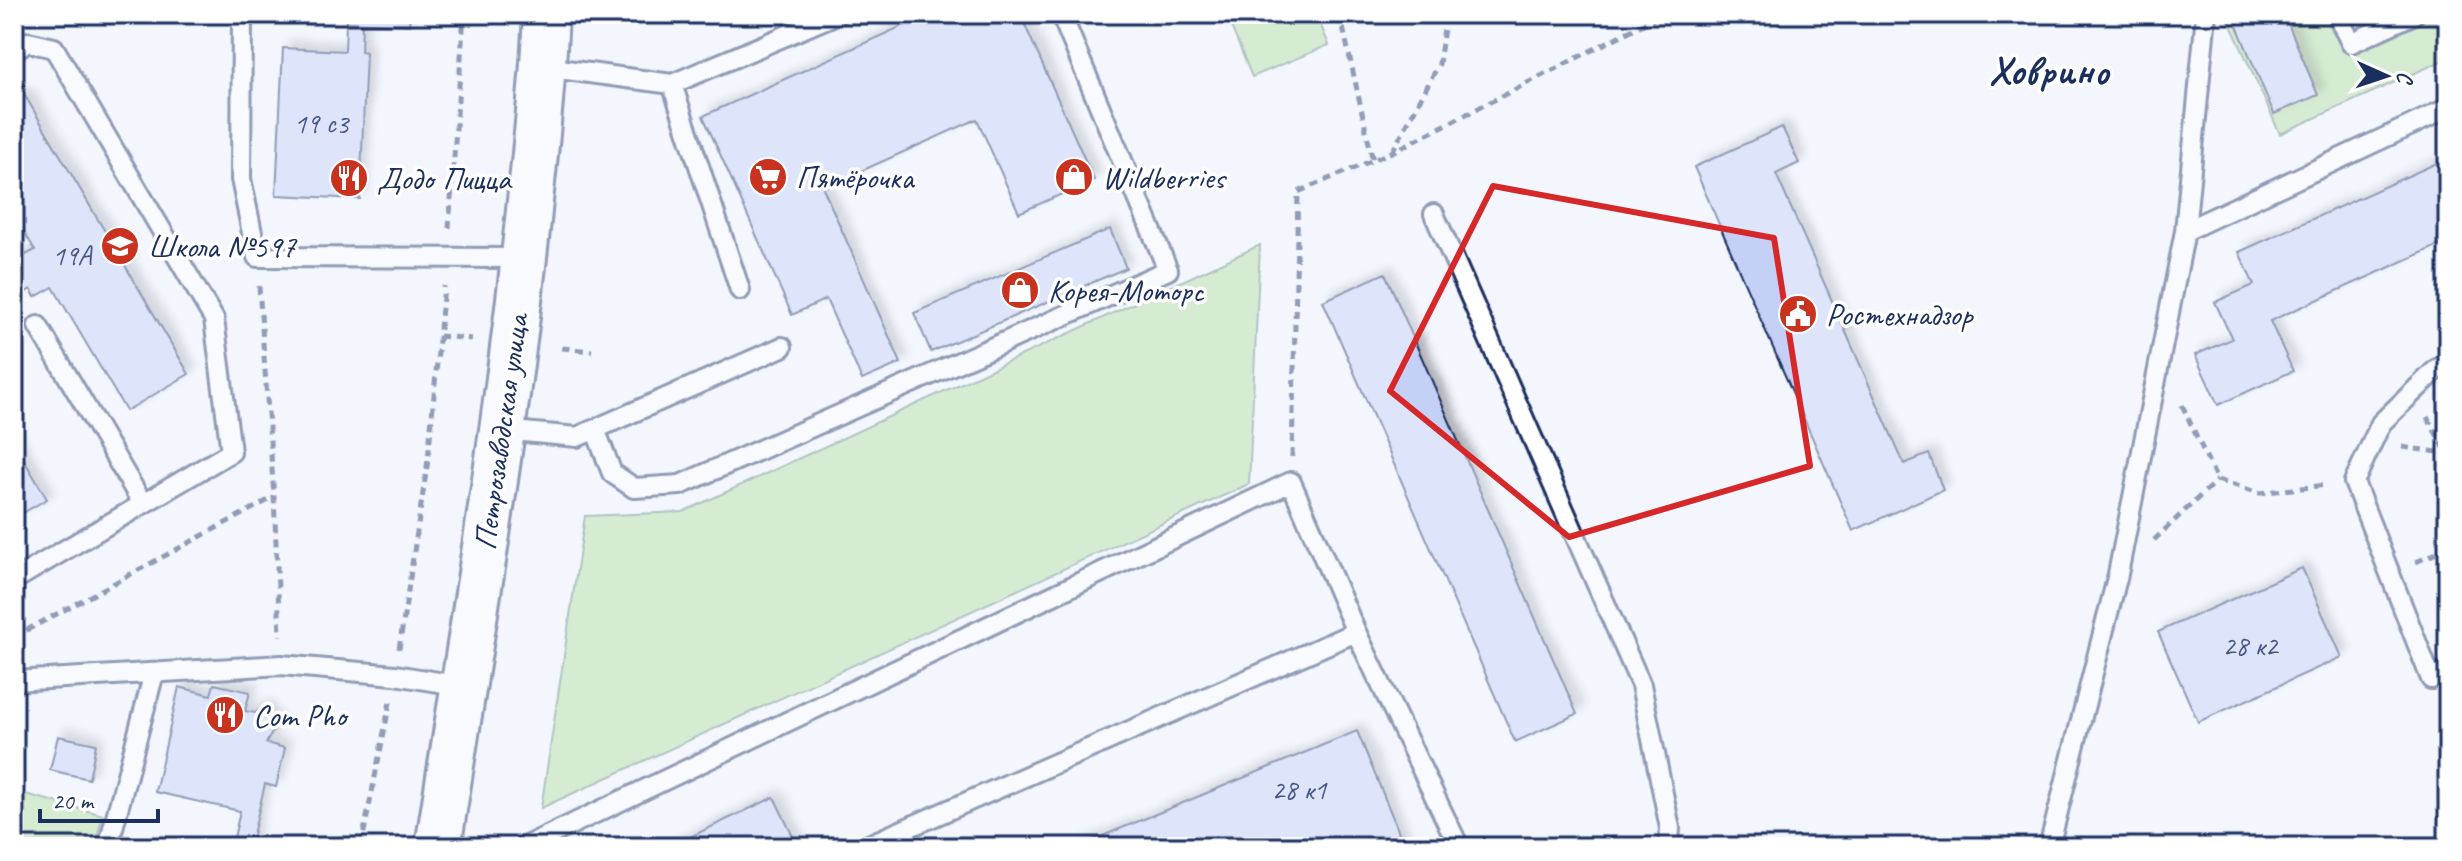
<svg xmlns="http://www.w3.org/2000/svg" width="2462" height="861" viewBox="0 0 2462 861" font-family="Caveat,sans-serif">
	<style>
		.green { fill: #b2de9d; stroke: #66867e; stroke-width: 2 }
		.building { fill: #c5d0f7; stroke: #1b2f5e; stroke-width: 2; filter: url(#shadow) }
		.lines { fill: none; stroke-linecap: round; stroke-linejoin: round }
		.lane-casing { stroke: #1b2f5e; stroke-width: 24 }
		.secondary-casing { stroke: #1b2f5e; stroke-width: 50 }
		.path { stroke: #1b2f5e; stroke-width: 5; stroke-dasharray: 8 6; stroke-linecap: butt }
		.lane { stroke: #fff; stroke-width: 18 }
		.secondary { stroke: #fff; stroke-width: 44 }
		.marked { fill: none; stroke: #d62828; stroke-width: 6; stroke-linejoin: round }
		.labels { text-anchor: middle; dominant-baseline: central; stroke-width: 7; stroke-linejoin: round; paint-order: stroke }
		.number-label { font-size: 28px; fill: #465784 }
		.poi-label { font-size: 32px; fill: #1b2f5e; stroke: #fff; text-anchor: start }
		.street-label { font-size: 32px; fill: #1b2f5e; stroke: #fff }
		.district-label { font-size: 40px; font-weight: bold; fill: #1b2f5e; stroke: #fff }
	</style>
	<defs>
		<filter id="shadow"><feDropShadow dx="7" dy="-7" stdDeviation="4" flood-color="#0004"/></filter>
	</defs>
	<rect width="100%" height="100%" fill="#f3f6fd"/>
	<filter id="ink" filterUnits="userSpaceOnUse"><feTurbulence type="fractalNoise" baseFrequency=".0125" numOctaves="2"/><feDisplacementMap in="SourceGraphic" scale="16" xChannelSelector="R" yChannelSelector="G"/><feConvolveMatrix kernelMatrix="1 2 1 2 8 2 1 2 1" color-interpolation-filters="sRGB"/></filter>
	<g filter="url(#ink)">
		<path class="green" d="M1226,14H1316L1329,45L1252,77Z
			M2226,14H2448V58L2280,134Z
			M1260,245L1249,484L541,808L585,516L683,512Z
			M14,791L103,815L94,847H14Z"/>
		<path class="building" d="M346,14H410L409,25L346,22Z
			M929,14H1020L1094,180L1019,213L977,119L823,188L901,363L862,380L826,299L792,315L703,116Z
			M2232,14H2284L2318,95L2274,114Z
			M346,22L362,23L361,51L366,52L360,199L276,195L283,48L345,51Z
			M24,94L189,374L126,411L53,287L35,297L31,289L14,299V261L35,250L14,215V100Z
			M1782,127L1799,163L1776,174L1904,464L1929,454L1943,490L1853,531L1694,167Z
			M2448,158V241L2270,321L2293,371L2218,405L2195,355L2232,339L2215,302L2254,285L2239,252Z
			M1110,229L1126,268L931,352L914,313Z
			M1385,273L1577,714L1515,742L1323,301Z
			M14,443L47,499L14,518Z
			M2302,568L2342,657L2198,722L2158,632Z
			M214,684L250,692L245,711L255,713L263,707L276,726L266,743L285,748L276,787L265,784L250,847H232L240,811L155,792L179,687L211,695Z
			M1357,731L1405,847H1076Z
			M58,736L96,744L89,779L50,770Z
			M774,797L798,847H669Z"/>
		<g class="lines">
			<g class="lane-casing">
				<path id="lane" d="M242,14L241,179L257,257L525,258
					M2337,14L2351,43L2414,14
					M14,50L28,42L54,48L214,319L231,452L14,580
					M544,67L672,84L837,14
					M672,84L740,290
					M1434,214L1641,685L1670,828L1669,847
					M2185,231L2448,108
					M38,326L143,504
					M2448,364L2437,369L2381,423L2354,482L2431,679L2448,671
					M595,429L612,473L634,488L680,485L1168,270L1061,14
					M503,430L577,437L782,347
					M14,681L281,665L395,675L463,686
					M108,847L154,673
					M524,847L1291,482L1356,632L1459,847
					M864,847L1356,632
					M2049,847L2118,574L2185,231L2206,14"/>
			</g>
			<g class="secondary-casing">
				<path id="secondary" d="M438,847C472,632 508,417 530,201C537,138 543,76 546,14"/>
			</g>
			<path class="path" d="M1340,14L1373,161
				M1392,152L1439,64L1446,14
				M449,228L464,14
				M259,286L274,497L280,636
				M439,336L472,339
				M562,348L592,351
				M2182,405L2217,480L2260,493L2326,485
				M2427,417L2447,453
				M2402,447L2445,453L2448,460
				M1292,457L1298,192L1392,152L1663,14
				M2154,540L2217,480
				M2416,562L2448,548
				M14,637L274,497
				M399,649L428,460L444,286
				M361,847L390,702"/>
			<use href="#lane" class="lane"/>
			<use href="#secondary" class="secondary"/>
		</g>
	</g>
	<path d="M0 0H2462V861H0ZM1493,186L1774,238L1810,466L1569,537L1390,391Z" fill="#f3f6fd" fill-opacity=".55" fill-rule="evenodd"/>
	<path class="marked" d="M1493,186L1774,238L1810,466L1569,537L1390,391Z"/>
	<defs>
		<g id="supermarket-disc" transform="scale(2)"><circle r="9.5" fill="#c8321e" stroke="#fff"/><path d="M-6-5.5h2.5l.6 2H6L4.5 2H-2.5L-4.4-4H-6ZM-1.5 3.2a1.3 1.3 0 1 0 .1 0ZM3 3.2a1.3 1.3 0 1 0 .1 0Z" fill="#fff"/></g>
		<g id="shop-disc" transform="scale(2)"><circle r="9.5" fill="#c8321e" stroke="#fff"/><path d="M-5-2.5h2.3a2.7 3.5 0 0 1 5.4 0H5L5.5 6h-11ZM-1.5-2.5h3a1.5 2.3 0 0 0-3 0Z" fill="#fff"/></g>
		<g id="restaurant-disc" transform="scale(2)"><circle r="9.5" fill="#c8321e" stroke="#fff"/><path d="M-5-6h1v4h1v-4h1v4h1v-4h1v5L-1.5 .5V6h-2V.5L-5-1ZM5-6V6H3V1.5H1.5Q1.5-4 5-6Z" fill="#fff"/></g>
		<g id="school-disc" transform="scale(2)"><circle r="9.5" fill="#c8321e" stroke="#fff"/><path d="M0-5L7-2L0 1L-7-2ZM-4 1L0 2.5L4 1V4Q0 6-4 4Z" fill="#fff"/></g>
		<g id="civic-disc" transform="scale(2)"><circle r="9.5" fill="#c8321e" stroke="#fff"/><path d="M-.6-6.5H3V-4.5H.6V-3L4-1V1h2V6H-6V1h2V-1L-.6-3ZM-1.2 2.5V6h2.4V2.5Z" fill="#fff"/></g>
	</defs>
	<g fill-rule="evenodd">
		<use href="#supermarket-disc" x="768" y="177"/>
		<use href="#shop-disc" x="1074" y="177"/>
		<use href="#restaurant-disc" x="349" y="178"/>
		<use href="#school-disc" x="120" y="246"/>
		<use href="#shop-disc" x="1020" y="290"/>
		<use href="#civic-disc" x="1798" y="314"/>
		<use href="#restaurant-disc" x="225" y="715"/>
	</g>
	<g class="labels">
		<g class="number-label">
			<text x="321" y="123">19 с3</text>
			<text x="72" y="255">19А</text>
			<text x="2250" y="645">28 к2</text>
			<text x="1299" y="789">28 к1</text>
		</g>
		<g class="poi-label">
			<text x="796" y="177">Пятёрочка</text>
			<text x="1102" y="177">Wildberries</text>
			<text x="377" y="178">Додо Пицца</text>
			<text x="148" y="246">Школа №597</text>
			<text x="1048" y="290">Корея-Моторс</text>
			<text x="1826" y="314">Ростехнадзор</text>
			<text x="253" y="715">Com Pho</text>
		</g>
		<g class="street-label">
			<text transform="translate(501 432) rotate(-82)">Петрозаводская улица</text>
		</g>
		<g class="district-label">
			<text x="2049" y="71">Ховрино</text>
		</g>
	</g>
	<rect width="2462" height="861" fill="none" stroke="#fff" stroke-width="48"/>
	<rect x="24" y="24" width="2414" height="813" fill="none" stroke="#1b2f5e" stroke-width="3" filter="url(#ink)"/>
	<g transform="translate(2386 76) rotate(93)" stroke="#ffffff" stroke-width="6" paint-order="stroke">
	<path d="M0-6L14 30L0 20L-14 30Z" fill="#1b2f5e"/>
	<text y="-12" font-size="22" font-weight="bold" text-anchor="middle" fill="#1b2f5e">С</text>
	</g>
	<path d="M40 809v12h118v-12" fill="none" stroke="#1b2f5e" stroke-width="4"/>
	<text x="52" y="809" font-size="24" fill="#1b2f5e" stroke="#ffffff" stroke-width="6" paint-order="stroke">20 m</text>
</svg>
